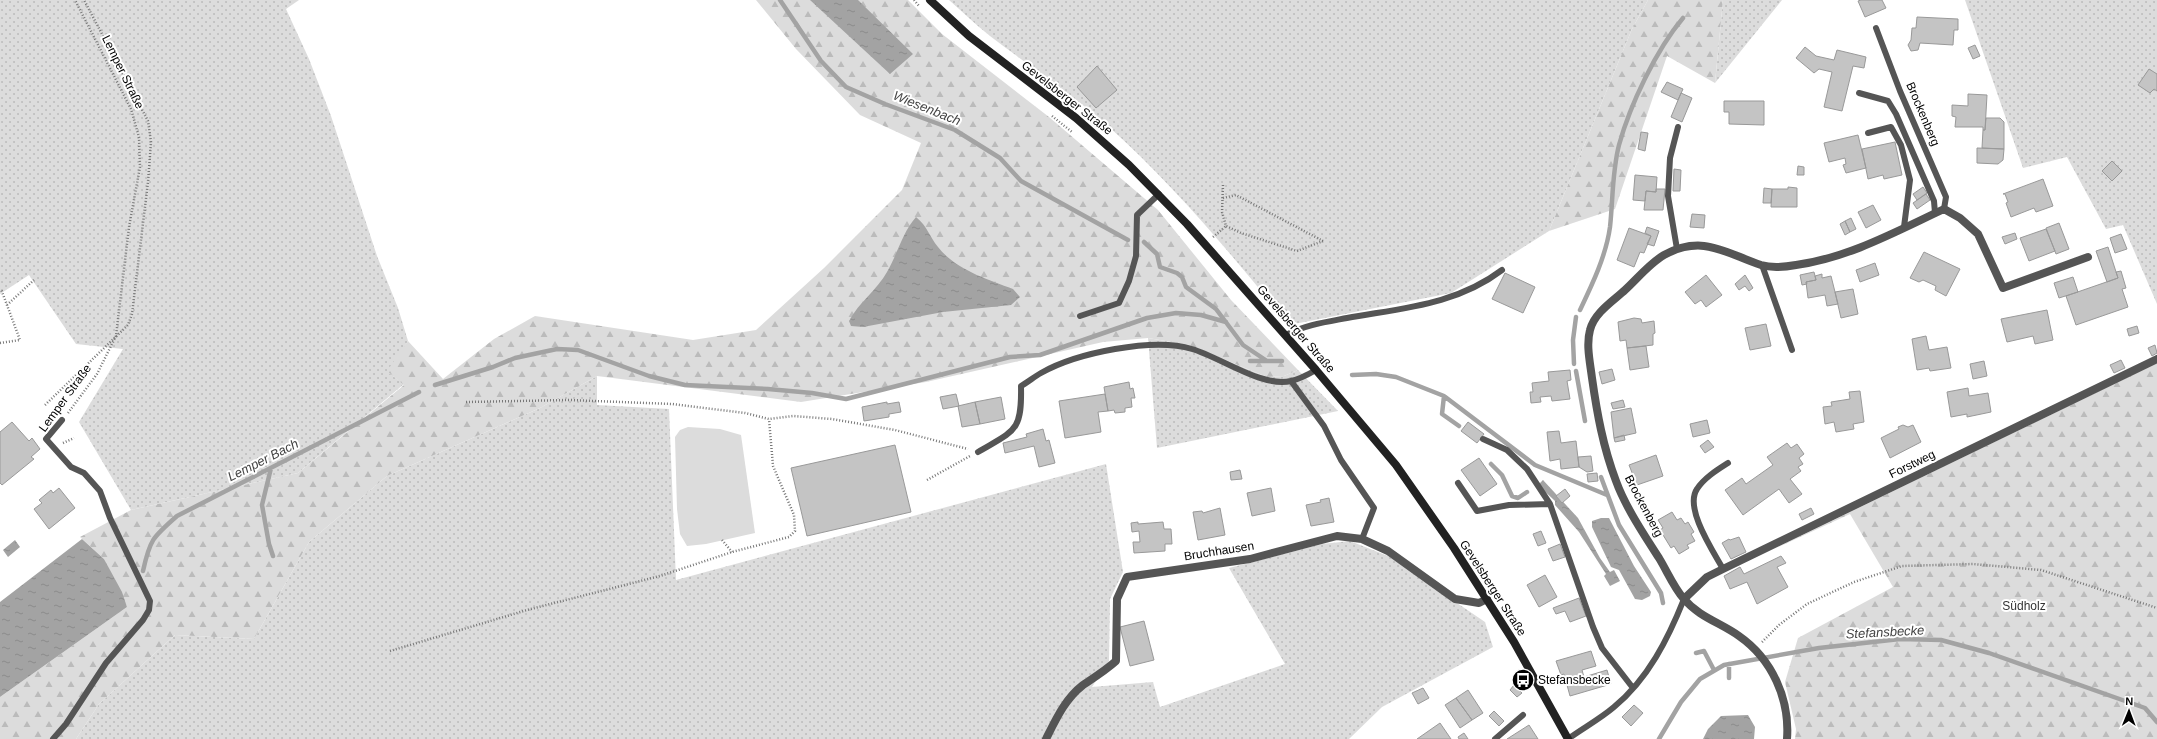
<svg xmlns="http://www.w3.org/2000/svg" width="2157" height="739" viewBox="0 0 2157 739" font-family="Helvetica,sans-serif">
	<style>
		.grass { fill: url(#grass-dots) }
		.forest { fill: url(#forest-firs) }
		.park { fill: #dcdcdc }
		.water { fill: url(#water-ripples) }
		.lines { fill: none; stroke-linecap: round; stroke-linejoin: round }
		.stream { stroke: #a3a3a3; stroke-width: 4.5 }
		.building { fill: #c4c4c4; stroke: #999 }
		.path { stroke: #777; stroke-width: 2.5; stroke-dasharray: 1 2; stroke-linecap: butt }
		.lane { stroke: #555; stroke-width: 6 }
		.street { stroke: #555; stroke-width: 8 }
		.secondary { stroke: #222; stroke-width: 8 }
		.labels { text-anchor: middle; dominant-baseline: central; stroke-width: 4; stroke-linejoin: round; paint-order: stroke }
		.street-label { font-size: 12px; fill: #000; stroke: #fff }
		.park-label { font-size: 12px; fill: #333; stroke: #fff }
		.poi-label { font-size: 12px; fill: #000; stroke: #fff; text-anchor: start }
		.water-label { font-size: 13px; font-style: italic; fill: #444; stroke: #fff }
	</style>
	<defs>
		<pattern id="grass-dots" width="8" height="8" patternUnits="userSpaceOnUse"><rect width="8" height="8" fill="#dcdcdc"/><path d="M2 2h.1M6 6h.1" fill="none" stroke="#bbb" stroke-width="1.8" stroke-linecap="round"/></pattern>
		<pattern id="forest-firs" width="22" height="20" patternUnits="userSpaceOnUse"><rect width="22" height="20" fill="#dcdcdc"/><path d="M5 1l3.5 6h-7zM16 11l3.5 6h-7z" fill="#bbb"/></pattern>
		<pattern id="water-ripples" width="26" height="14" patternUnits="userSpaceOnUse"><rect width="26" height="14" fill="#a3a3a3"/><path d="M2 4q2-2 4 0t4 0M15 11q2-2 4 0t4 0" fill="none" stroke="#8b8b8b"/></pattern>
	</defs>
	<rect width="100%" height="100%" fill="#fff"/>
	<path class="grass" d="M0,0H299L286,9L309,59L331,116L377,256L398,308L408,341L389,373L404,384L298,473L131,510L79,422L123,349L76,344L29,275L0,294Z
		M949,0H1648L1632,29L1549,231L1451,293L1289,325C1232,255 1175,186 1108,126C1071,93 1029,66 990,36C976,25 963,12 949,0Z
		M1723,0H1782L1715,83Z
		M1965,0H2157V304L2123,225L2106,229L2067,157L2023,168Z
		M1148,338L1189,345L1267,377L1284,376L1298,370L1338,411L1157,448Z
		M597,376V405L669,409L676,580L1106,464L1123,572L1110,599L1109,661L1092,687L1153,682L1160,707L1285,664L1229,568L1322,544L1350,541L1388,556L1485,622L1493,647L1382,707L1349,739H76L99,704L175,635L254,639L309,542L387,476L540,408Z"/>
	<path class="forest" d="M756,0H908L942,34L1049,117L1158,210L1231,300L1298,370L1284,376L1267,377L1189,345L1148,338L1103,342L926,382L801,402L597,376L540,408L387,476L309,542L254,639L175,635L99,704L76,739H0V697L127,607L104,559L80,537L131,510L298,473L404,385L387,371L408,341L443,379L494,339L535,316L693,340L756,330L824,268L902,190L921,143L860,115L796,49Z
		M1648,0H1723L1715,83L1667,56L1615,209L1549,231L1632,29Z
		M2157,363V739H1795L1796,729L1785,682L1798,638L1893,587L1850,514L1774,549Z"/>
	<path class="park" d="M688,427L720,429L741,435L755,533L706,544L687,546L680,534L677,509L675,437L680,430Z"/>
	<path class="water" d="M810,0H858L913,54L890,74Z
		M916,217C928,227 929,236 938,247C956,270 987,279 1013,289L1020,297L1011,305L943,312L863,327L851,326L849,321C859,302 877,290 887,272C898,253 902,233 916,217Z
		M1543,480L1578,518L1600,558L1610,572L1614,570L1620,581L1610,586L1604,576L1606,574L1579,532L1555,505V501L1538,485Z
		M1601,518H1609L1634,566L1651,592L1650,596L1642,600L1635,599L1619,570L1611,567L1592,527V521Z
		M82,539L104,559L122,592L127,607L0,697V602Z
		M15,540L20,547L8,557L3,550Z
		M1748,715L1755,727L1754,739H1703L1708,729L1721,716Z"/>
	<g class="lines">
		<path class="stream" d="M780,0L821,61L846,87L885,104L955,130L1000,158L1021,181L1128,240
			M1144,242L1157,254L1160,267L1177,273L1182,277L1186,287L1216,309L1243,345L1267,361H1282
			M1580,310C1592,285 1606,256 1610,227C1613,200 1612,172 1619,145C1630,105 1656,50 1683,18
			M1250,361H1266
			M1574,364L1573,340L1576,317
			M1576,371L1585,421
			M1352,375L1376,374L1396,377L1444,396L1535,465L1607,495
			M435,385L493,367L515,358L557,349L578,350L649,376L685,385L768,389L812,393L846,399L1010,357L1040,355L1147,318L1176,313L1201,315L1226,322
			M1444,396L1442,414L1459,426
			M1491,464L1502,475L1512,496L1518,498L1527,492
			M271,468L262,505L269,544L273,556
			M1601,477L1619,525L1661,593L1663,603
			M143,571C150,539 153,537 177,516L419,392
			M1696,653L1704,651L1714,670
			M1729,664V678
			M1659,739L1681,702L1700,679L1724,665L1819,648L1900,639L1941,640L1989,653L2145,708L2157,722"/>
	</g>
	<path class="building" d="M1861,0H1882L1886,8L1865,17L1858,1Z
		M1917,17L1958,19V30H1954L1953,45L1920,43L1918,50L1911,51L1908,45L1911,40L1912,28H1916Z
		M1975,45L1980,56L1973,59L1968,48Z
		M1805,47L1816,56L1834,60L1837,50L1866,57L1864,68L1853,66L1842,111L1824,107L1832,72L1819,69L1814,73L1796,58Z
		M1097,66L1117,90L1096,108L1077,87Z
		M2149,69L2157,74V91L2154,89L2150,93L2138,85Z
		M1667,82L1683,89L1678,100L1661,92Z
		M1681,93L1692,98L1682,122L1671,117Z
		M1968,94L1987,95L1985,130H1983V127H1955L1956,117L1952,116V105L1968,106Z
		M1724,101H1764V125L1729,124V112H1724Z
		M1986,118H2000L2004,122V149L1982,148L1983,130H1985Z
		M1641,132L1648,133L1645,151L1638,149Z
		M1858,135L1866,168L1846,173L1843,165L1846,164L1845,158L1829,162L1824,143Z
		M1895,142L1902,175L1884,179L1883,175L1868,179L1862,149Z
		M1977,148L2004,149L2003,160L1998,164L1977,163Z
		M2112,161L2122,171L2112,181L2102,171Z
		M1798,166L1804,167V175H1797Z
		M1674,169L1681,170L1680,191H1673Z
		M1635,175L1657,177L1656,192L1646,191L1645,201L1633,200Z
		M2043,179L2053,206L2036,212L2034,208L2011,217L2006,203L2008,202L2005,194H2003Z
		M1788,187L1797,188V207H1771L1772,189H1788Z
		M1923,187L1927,193L1917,200L1913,194Z
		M1764,188L1772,189L1771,203H1763Z
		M1656,189H1665L1663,210H1644L1646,191L1656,192Z
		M1926,194L1930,200L1917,209L1913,203Z
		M1873,205L1881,220L1866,228L1858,212Z
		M1692,214L1705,215L1704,228L1690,227Z
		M1851,218L1856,229L1850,232L1845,221Z
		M1845,221L1850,232L1845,235L1840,224Z
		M2059,223L2069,249L2056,254L2046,228Z
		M1647,227L1659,231L1654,246L1647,244L1651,236L1645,233Z
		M1629,228L1651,236L1644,253L1640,252L1634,267L1617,260Z
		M2046,229L2055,251L2029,261L2020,238Z
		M2015,233L2017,239L2005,244L2002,237Z
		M2121,234L2127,249L2115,253L2110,238Z
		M2108,247L2118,278L2107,282L2096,251Z
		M1924,252L1960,269L1946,296L1935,290L1936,286L1923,280L1919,282L1910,278Z
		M1875,263L1879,275L1860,282L1856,270Z
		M2121,271L2126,288L2122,289L2128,307L2076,325L2066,296L2118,278L2116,272Z
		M1814,272L1816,280L1806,282L1807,284L1802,285L1800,275Z
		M1505,273L1535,287L1523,313L1492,299Z
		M1822,274V278L1831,276L1838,304L1827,306L1825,295L1808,298L1806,282L1816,280L1815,276Z
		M1706,275L1722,295L1706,307L1701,300L1695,304L1685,292Z
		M1745,275L1753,288L1749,291L1745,286L1739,290L1735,284Z
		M2073,277L2078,292L2059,298L2054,283Z
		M1853,289L1858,314L1841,318L1835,292Z
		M2047,310L2053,340L2035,344L2033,336L2007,342L2001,319Z
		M1634,318L1641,319L1642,323L1654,321L1655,333L1653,334V345L1627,348L1626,340L1620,341L1618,322Z
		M1766,324L1771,346L1750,350L1745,328Z
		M2137,326L2139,333L2129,336L2127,329Z
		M1926,336L1929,350L1947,347L1951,368L1930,371L1929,368L1917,370L1912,339Z
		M2155,345L2157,353L2152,356L2148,348Z
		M1646,346L1649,367L1630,370L1627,348Z
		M2121,360L2125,368L2114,373L2110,365Z
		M1984,361L1987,376L1973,379L1970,364Z
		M1612,369L1615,380L1602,384L1599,372Z
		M1570,370L1571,380L1567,381L1570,399L1552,401L1551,396L1540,397L1541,402L1531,403L1530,392H1533L1532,383L1549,381L1548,372Z
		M1129,382L1130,389L1133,388L1135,398H1131L1132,407L1125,408V412L1115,413L1114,410L1108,411L1104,387Z
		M1968,388L1969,396L1988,393L1991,412L1967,417V414L1951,417L1947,392Z
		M1860,391L1864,422L1853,424L1854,429L1836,432L1834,422L1825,424L1823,407L1832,406L1831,402L1850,399L1849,392Z
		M956,394L959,406L943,409L940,397Z
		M1105,394L1108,411L1098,412L1101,432L1065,438L1059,401Z
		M1001,397L1005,419L980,424L975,402Z
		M1623,400L1625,407L1613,409L1611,403Z
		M887,402V404L899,402L901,412L889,414V417L864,421L862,407Z
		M975,402L980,424L962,427L958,406Z
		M1631,408L1636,433L1614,438L1611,412Z
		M1707,420L1710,433L1693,437L1690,424Z
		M12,422L29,441L32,438L40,449L31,457L34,459L2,485L0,483V432Z
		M1468,422L1484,434L1477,443L1461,431Z
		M1903,425L1908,427L1913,425L1921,442L1890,458L1881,438L1899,429L1898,427Z
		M1043,429L1046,441L1049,440L1055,463L1039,467L1034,446L1005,453L1003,443L1027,437L1026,434Z
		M1559,431L1561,443L1576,441L1579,467L1561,469L1560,459L1550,461L1547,432Z
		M1624,435L1625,440L1615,442L1614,438Z
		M1708,440L1714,447L1705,453L1700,446Z
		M1787,443L1791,448L1797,444L1804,454L1799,458L1803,464L1798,467L1801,471L1790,479L1802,494L1789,503L1779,489L1743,515L1725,490L1742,478L1746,484L1773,465L1767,457Z
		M895,445L911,512L807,536L791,468Z
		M1656,455L1663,476L1637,485L1629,465Z
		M1591,456L1593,471L1587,472L1579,467L1578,457Z
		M1479,458L1497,484L1480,496L1461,470Z
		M1240,470L1242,479L1231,480L1230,472Z
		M1597,473L1598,481L1588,482L1587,474Z
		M59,488L75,508L49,529L34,509L42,503L39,500L51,490L53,493Z
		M1271,488L1275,511L1252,516L1247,493Z
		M1565,489L1570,496L1562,503L1556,496Z
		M1329,498L1334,522L1311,526L1306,505L1321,502L1320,500Z
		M1220,508L1225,535L1198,540L1193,512L1202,511L1203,513Z
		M1811,508L1814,514L1802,520L1799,514Z
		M1672,512L1677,520L1681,518L1685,524L1688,522L1694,532L1691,534L1695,541L1687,545L1689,548L1679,554L1674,546L1671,548L1660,530L1663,528L1658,520Z
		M1138,522V524L1163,522L1164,529H1171L1172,544H1165V551L1134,553L1133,542H1140L1139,531L1132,532L1131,523Z
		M1541,531L1546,543L1538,546L1533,534Z
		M1739,537L1746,552L1731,559L1722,543L1729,539L1730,540Z
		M1560,544L1565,557L1553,561L1548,549Z
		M1781,556L1786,563L1777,567L1788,587L1757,604L1747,582L1730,589L1724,576L1740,567L1744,574Z
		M1545,575L1557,597L1539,607L1527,585Z
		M1579,598L1586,616L1570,622L1565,611L1556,614L1553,608Z
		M1144,621L1154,660L1130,666L1120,627Z
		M1591,651L1596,666L1582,670L1584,677L1607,670L1611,684L1570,696L1564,674L1561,675L1556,661Z
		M1514,685L1522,693L1517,697L1510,690Z
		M1423,688L1429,698L1418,704L1412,693Z
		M1468,690L1483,713L1472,720L1456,698Z
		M1456,698L1472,720L1460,728L1445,705Z
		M1634,705L1643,713L1631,726L1622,717Z
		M1494,711L1504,721L1499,726L1489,716Z
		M1440,723L1451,739H1417Z
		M1529,725L1538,739H1507Z
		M1464,733L1468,739H1459L1458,737Z"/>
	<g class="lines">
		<path class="path" d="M914,0L919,6
			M1052,116L1072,132
			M1223,185L1222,212L1226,226L1241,233L1297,251L1323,241
			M1223,198L1236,195L1323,241
			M1213,237L1226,226
			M7,305L34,280
			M0,343L20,340L1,289
			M466,402L569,400L672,404L745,413L769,419L793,416L832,419L895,430L968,449
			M45,405L128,325L132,314L148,182L151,142L148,121L84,0
			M68,413L97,374L116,336L129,227L140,167L139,137L131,109L75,0
			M63,443L74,438
			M927,480L970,456
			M722,540L732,552
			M1762,642L1779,625L1807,604L1854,582L1902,566L1973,564L2041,570L2157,608
			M390,651L527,610L660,576L732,552L789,537L795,531L794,515L773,466L769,419"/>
		<path class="lane" d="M1876,28L1900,91L1946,197L1944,209
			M1859,93L1888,101L1896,114L1934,201L1935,213
			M1868,133L1891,127L1901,145L1910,180L1904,227
			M1677,249L1668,196L1670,158L1678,127
			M1762,265L1792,350
			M1080,316L1119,303L1129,281L1136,256L1137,215L1159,194
			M1286,335C1305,325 1326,322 1347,318C1402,308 1456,305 1502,270
			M1291,381L1324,426L1341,460L1374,508L1362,539
			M978,452C1015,430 1022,432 1021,386C1028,382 1034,377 1041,373C1076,353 1153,337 1192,349C1220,357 1262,388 1291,381C1300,379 1309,374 1316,370
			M1458,483L1477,511L1509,505L1550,504L1527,469L1507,450L1483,439
			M1550,504L1593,627L1602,648L1633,688
			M1723,569C1713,551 1684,508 1697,489C1704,478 1717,470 1728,463
			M53,739L66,724L106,663L143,620L149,610L150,601L110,518L100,491L84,473L71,467L46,439L62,420
			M1495,739L1523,715
			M1568,739C1583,728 1600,719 1614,707C1648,679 1668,639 1684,599"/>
		<path class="street" d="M1684,599L1707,577L1723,569L2157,359
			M1046,739C1056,719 1065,699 1083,685C1095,677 1106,670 1116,661L1117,599L1127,577L1250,559L1337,536L1362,539L1388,551L1455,599L1479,603L1487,599
			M1787,739C1790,699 1772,659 1739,636C1721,623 1699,617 1684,599C1674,588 1667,571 1659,558C1644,535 1625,506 1616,481C1603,447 1597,413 1592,378C1590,362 1586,345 1590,330C1594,313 1613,301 1625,290C1637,279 1650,263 1664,255C1703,234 1725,253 1761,265C1771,268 1785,267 1796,265C1848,258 1897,231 1944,209L1960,218L1978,234L2003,288L2088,257"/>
		<path class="secondary" d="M930,0L969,36L1076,118L1129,165L1187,224L1316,370L1396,465L1454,548L1514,642L1568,739"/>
	</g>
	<defs>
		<g id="bus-disc" transform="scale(1.15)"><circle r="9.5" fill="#000" stroke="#fff"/><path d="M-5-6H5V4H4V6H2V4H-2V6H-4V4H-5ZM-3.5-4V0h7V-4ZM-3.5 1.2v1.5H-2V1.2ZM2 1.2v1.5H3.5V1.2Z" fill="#fff"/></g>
	</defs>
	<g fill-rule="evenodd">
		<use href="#bus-disc" x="1523" y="680"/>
	</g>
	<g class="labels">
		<g class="street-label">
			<text transform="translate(123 72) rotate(64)">Lemper Straße</text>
			<text transform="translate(1067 98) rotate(38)">Gevelsberger Straße</text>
			<text transform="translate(1923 114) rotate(67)">Brockenberg</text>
			<text transform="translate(1296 329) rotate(49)">Gevelsberger Straße</text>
			<text transform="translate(65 398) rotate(-54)">Lemper Straße</text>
			<text transform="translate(1912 464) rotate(-26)">Forstweg</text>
			<text transform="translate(1644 506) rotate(62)">Brockenberg</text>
			<text transform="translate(1219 551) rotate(-9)">Bruchhausen</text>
			<text transform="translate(1493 588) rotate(57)">Gevelsberger Straße</text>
		</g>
		<g class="park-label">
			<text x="2024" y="606">Südholz</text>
		</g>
		<g class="poi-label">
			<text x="1538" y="680">Stefansbecke</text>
		</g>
		<g class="water-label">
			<text transform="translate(927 108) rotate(22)">Wiesenbach</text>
			<text transform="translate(263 460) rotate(-27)">Lemper Bach</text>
			<text transform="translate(1885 632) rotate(-3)">Stefansbecke</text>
		</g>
	</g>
	<g transform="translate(2129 711) rotate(1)" stroke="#ffffff" stroke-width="3" paint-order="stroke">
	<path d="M0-3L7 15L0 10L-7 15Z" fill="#000000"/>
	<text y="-6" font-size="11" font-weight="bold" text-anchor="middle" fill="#000000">N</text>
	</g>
</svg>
